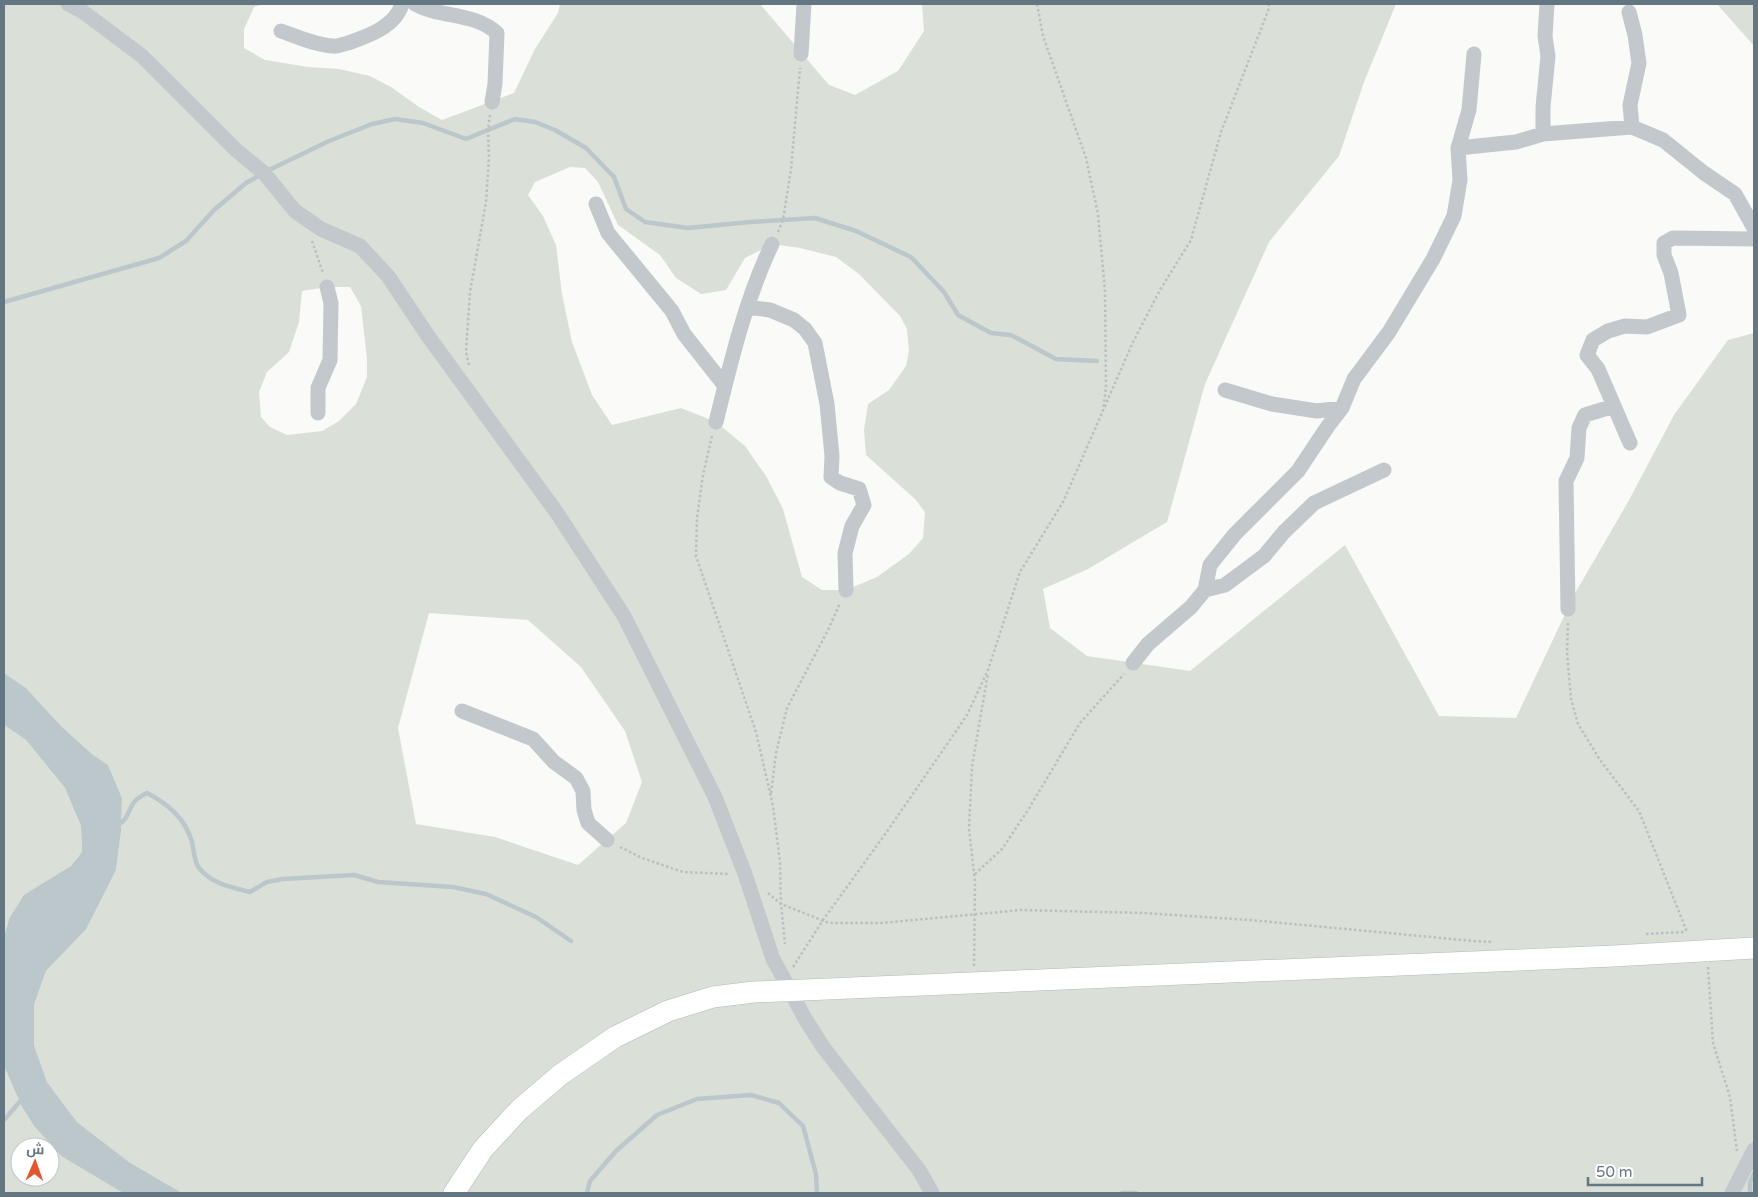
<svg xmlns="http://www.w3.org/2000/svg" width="1758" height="1197" viewBox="0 0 1758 1197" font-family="'Varela Round',Cairo,sans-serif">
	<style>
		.green { fill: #dadfd7; fill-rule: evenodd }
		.water { fill: #bbc7cb }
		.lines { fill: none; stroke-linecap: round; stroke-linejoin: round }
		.stream { stroke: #bbc7cb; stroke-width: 4.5 }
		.secondary-casing { stroke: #b3babf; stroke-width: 22 }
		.path { stroke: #bbbfc2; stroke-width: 2.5; stroke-dasharray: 2.5 2.5; stroke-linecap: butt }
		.minor { stroke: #c3c8cc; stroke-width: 15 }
		.secondary { stroke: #fff; stroke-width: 21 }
	</style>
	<rect width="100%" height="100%" fill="#fafaf8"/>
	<path class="green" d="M4,4H264L254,7L244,29V48L265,60L308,67L339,69L370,76L391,87L419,107L442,120L514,93L535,49L558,13L560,4H760L829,85L855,95L898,71L924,31L922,4H1396L1364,82L1339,156L1269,242L1205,384L1167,522L1088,569L1043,589L1050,628L1087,656L1190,671L1345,545L1439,716L1516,718L1574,595L1628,502L1674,415L1728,340L1754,333V1193H182L129,1162L77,1122L47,1082L34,1045V1005L46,971L62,954L101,897L116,870L121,832L122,798L108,765L92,754L62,727L26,688L4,673ZM570,167L585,168L598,182L618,225L660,255L676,278L701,294L726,290L745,258L772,244L800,248L836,257L859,274L900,316L907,329L909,351L906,366L889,390L868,404L864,430L866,455L915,499L925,512L923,538L909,554L877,577L846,590H822L802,577L783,509L766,476L745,446L716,422L681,408L612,425L592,395L572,342L562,294L556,245L543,216L528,195L535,182ZM327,287H350L361,306L367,359V377L356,404L339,421L322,431L287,435L270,427L261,417L259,392L267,372L289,352L299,322L302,291ZM429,613L528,620L581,667L625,731L642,782L626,823L578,865L495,837L416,824L398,728Z
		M1717,4H1754V46Z
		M4,725L26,740L65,788L81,826L82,852L71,866L57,876L9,919L4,937Z
		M4,1066L22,1107L34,1126L61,1156L123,1193H4ZM20,1147H50V1177H20Z"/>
	<path class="water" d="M4,673L26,688L62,727L92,754L108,765L122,798L121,832L116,870L86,929L46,971L34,1005V1045L47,1082L77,1122L129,1162L182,1193H123L61,1156L34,1126L22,1107L4,1066V937L9,919L24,895L71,866L82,852L81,826L65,788L26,740L4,725Z"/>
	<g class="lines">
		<path class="stream" d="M267,171L329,141L372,124L395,119L423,123L466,139L515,119L535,122L555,130L586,148L614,177L626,209L645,222L688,228L750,222L815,218L856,231L911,257L944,292L958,315L991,333L1011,335L1056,359L1097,361
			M4,302L159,258L186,241L214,210L246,183L260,175
			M117,826C130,818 128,808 136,800C139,797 143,795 147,793C168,804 185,818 192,842C194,850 194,862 199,868C212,884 231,887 250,892L267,882L283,879L354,875L378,882L453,887L486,894L536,917L571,941
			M4,1120L23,1098
			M587,1193L590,1181L616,1151L657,1115L697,1099L751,1095L779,1103L803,1126L816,1174L817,1193
			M1122,1193H1136
			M1750,1193V1182L1754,1174"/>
		<g class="secondary-casing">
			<path id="secondary" d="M454,1193L483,1149L519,1110L560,1075L615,1037L668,1011L713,997L754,992L1614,956L1754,948"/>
		</g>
		<path class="path" d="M1037,4L1043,36L1086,158L1098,214L1105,291L1106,388L1103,410
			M778,232L783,220L791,169L800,68
			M312,241L323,273
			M469,365L466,352L470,292L486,202L489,158L488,130L490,115
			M712,436L703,475L697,518L696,556L756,732L773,806L780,862L781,904L785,944
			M1568,623L1567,652L1571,699L1578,724L1600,760L1639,811L1687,932
			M771,793L776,753L787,708L828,630L840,603
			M620,847L642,858L683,872L729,874
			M975,874L1002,849L1028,810L1080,723L1124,674
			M768,893L781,904L829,923H881L1021,910L1143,913L1250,920L1473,941L1493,942
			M1646,934L1685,932
			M974,966L975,882L969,829L972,766L988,673
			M793,967L823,920L886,833L967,715L988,670L1020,572L1063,502L1133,342L1160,290L1191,240L1221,132L1268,11L1269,4
			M1708,967L1713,1043L1730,1097L1737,1151"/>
		<path class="minor" d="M68,4L82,11L142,56L236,150L264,173L295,211L321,229L360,246L388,276L428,336L557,513L624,616L715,797L745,874L773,959L785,981L804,1017L823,1047L919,1170L932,1193
			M415,4C440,18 474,12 497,33L495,84L492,102
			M1629,12L1635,35L1639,63L1630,105L1632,127
			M281,31C298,37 315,45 333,46C338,47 343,44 348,43C368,36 395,27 402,4
			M801,54L804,4
			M1543,134V107L1548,56L1545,36L1547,4
			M1458,148L1516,142L1543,134L1632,127L1663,140L1704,173L1735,194L1754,228
			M596,204L608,233L672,311L684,334L725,386
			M747,307L770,310L794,320L805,329L815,343L827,404L832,456L831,477L840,483L859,489L864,505L852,526L845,553L846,590
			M1225,390L1272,404L1317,411L1342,408
			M318,413V388L330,360L331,303L327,287
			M716,422C731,361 745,301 772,244
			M1630,443L1598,369L1587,355L1593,340L1608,331L1625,326L1647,327L1679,315L1671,273L1664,255V243L1673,238L1754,239
			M1205,590L1210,565L1235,534L1298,471L1328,426L1342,408L1354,379L1389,332L1433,259L1454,216L1460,180L1458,148L1469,110L1474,54
			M1568,609L1566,481L1577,458L1579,428L1585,415L1614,406
			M1133,663L1148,644L1191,607L1205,590L1225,585L1264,556L1284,532L1314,503L1384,470
			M462,711L533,739L554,762L576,778L583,791L584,810L588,823L607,840
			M1732,1193L1754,1150"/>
		<use href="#secondary" class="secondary"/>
	</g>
	<rect width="1758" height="1197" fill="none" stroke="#657683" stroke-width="10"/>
	<g transform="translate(35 1162) rotate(2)"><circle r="24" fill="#ffffff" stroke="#c1c8cd"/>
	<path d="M0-4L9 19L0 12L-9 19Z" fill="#e4572e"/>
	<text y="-8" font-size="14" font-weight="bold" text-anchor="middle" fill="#657683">ش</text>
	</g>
	<path d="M1588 1177v8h114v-8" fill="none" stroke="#657683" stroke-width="2.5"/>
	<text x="1596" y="1177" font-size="15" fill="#657683" stroke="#ffffff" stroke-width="4" paint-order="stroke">50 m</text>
</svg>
